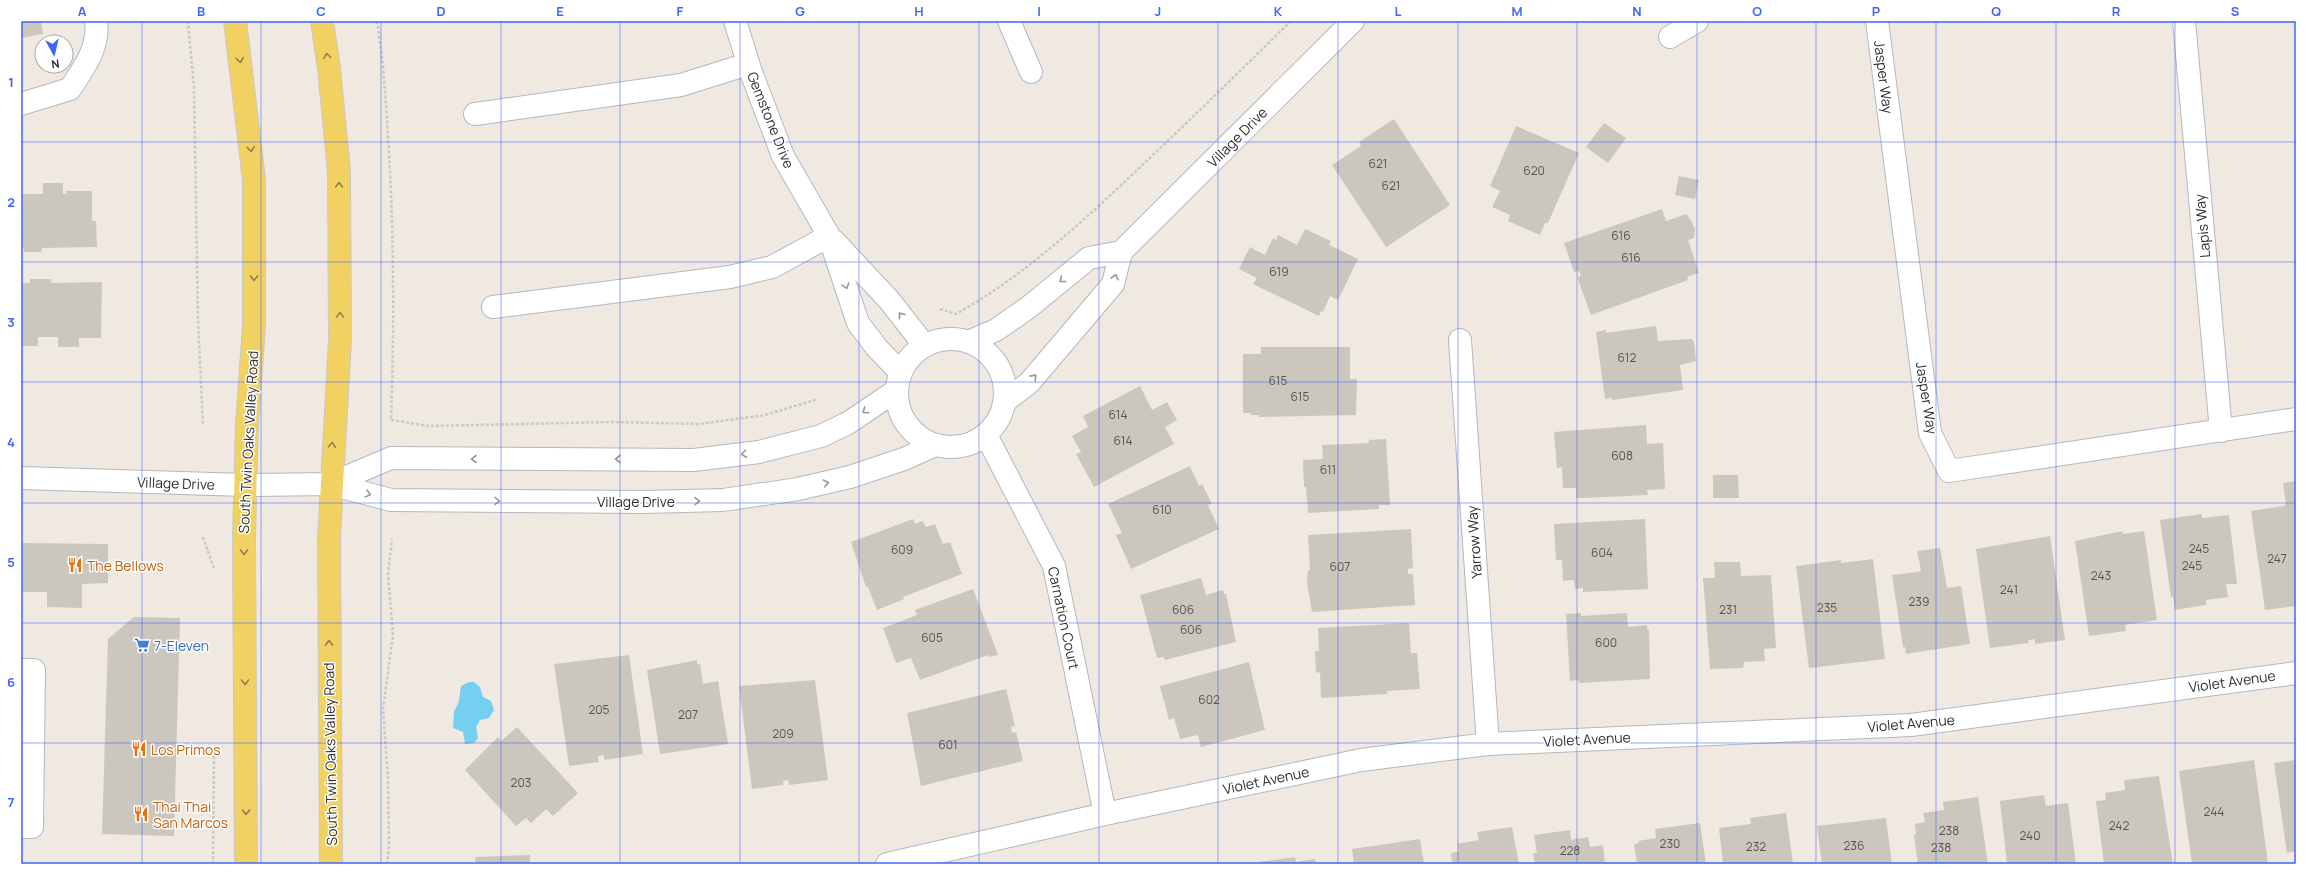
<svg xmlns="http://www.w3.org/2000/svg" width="2317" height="885" viewBox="0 0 2317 885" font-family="Manrope,sans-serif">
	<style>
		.water { fill: #75cff0 }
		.building { fill: #cbc7bf }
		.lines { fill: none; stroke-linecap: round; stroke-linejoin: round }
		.minor-casing { stroke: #b4b7c1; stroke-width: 24 }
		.major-casing { stroke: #c9c9c9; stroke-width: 24 }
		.path { stroke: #c9c9c9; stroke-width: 2.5; stroke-dasharray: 3 2; stroke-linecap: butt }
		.minor { stroke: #fff; stroke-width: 22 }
		.major { stroke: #f2d163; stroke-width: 22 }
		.oneway { stroke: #908048 }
		.oneway2 { stroke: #969696 }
		.grid { fill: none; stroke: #4264fb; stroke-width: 1; stroke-opacity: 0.55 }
		.labels { text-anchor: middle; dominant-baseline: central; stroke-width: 3; stroke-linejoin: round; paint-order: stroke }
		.number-label { font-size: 12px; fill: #555452 }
		.street-label { font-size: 14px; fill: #2e2e2e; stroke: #fff }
		.food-label { font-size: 14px; fill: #c56008; stroke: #fff; text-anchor: start }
		.shop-label { font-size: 14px; fill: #366cbe; stroke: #fff; text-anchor: start }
		.neatline { fill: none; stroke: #4264fb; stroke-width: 1.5 }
		.grid-label { font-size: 13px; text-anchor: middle; font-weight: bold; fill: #4264fb }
	</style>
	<rect width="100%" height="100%" fill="#efe9e1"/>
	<path class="water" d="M469,682H474L480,687L483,697L491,701L494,710L489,718L480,720L476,727L478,738L474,743L465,744L463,732L453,728L454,712L459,701L461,686Z"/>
	<path class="building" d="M21,21H41L43,34L21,38Z
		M1394,119L1450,205L1386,247L1332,165L1361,146L1359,142Z
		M1604,123L1626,138L1608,163L1586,147Z
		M1516,126L1579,153L1548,223H1545L1540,235L1508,221L1510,215L1492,207L1500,191L1490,186Z
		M1679,176L1699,180L1695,199L1675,195Z
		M43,183H63V194H66V191H92V221H96L97,247L42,248L41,252H24V248H21V194H43Z
		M1662,209L1666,221L1686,214L1691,220L1695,229L1694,238L1688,240L1699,273L1687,277L1688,280L1591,315L1577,277L1581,276L1579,271L1574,272L1564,243Z
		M1305,229L1331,241L1329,245L1358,259L1338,300L1330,296L1323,312L1321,311L1319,316L1253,284L1257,278L1239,269L1250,247L1265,255L1273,238L1276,240L1278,235L1297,245Z
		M30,279H51V283L102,282L101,338H79V347H58V337H38V346H21V283H30Z
		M1656,326L1658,341L1692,339L1694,342L1696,361L1680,365L1683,390L1612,400V398L1605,399L1596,332L1606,330V333Z
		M1261,347H1350V379H1357L1356,415L1259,417V415H1250L1251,413H1243V354H1261Z
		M1140,386L1152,410L1167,402L1177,420L1165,427L1174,444L1094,487L1076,454L1081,452L1072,436L1088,427L1083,416Z
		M1646,425L1647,444L1663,443L1665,489L1647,490L1648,495L1584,498H1576V488H1563L1562,467L1557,468L1554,432Z
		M1386,439L1390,505H1379V509L1308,513L1306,487H1304L1303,460L1323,459L1322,445L1369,443V440Z
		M1190,466L1199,486L1202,484L1212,504L1208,505L1219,529L1131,569L1116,535L1122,533L1108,504Z
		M1713,475H1738L1739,498H1713Z
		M2296,481V606L2265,610L2251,511L2284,506L2286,504L2283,483Z
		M2202,514V518L2229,515L2237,584H2226L2228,597L2206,600V605L2175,610L2173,597H2171L2160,520Z
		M913,519L915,524L923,521L926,527L935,524L943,544L950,542L962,574L903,597L904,599L877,610L868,587H866L851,542Z
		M1645,519L1648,589L1583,592V588L1575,589L1574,580L1563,581L1562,560H1556L1554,524Z
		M1411,529L1413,568L1408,569V574H1413L1415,605L1312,612L1307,583L1308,570H1310L1308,535Z
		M2123,531V534L2144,531L2157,620L2125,625L2126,631L2089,636L2075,541Z
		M2050,536L2065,640L2035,644V639L2028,640L2029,643L1990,648L1976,549Z
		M21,543L108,544V583L82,584V608L47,607V592H21Z
		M1940,548L1947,588L1961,586L1970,644L1906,654L1905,647H1903L1892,575L1918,572L1921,570L1917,551Z
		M1873,559L1885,659L1809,668L1796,566L1841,560V563Z
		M1714,562H1740L1741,576L1771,575L1776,648L1764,649L1765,661L1744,662L1743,668L1710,669L1703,578H1715Z
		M1201,578L1206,595L1223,590L1224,594H1226L1236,642L1165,660L1164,657L1157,658L1140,595Z
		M973,589L998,655L989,657L988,655L920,680L911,658L896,663L883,628L917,615L915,610Z
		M1581,613V616L1627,613L1628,627L1647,625V629H1649L1650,679L1579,683L1578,680L1570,681L1566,614Z
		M134,617L180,618L174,836L102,834L108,639Z
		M1409,623L1411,653H1417L1420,689L1387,691V694L1321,698L1320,672L1316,673L1315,651H1319L1318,628Z
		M629,655L643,754L604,760V755L598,756L599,762L569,766L554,664Z
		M697,660V664H700L703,684L718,681L728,744L660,754L647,670Z
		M1249,662L1265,730L1201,747L1198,735L1180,739L1174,718L1169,720L1160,686Z
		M815,680L828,780L789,785L788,780L783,781V785L752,789L739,686Z
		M1006,689L1015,726L1011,727L1012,733L1016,732L1023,761L921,786L907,713Z
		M517,727L578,793L553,816L546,809L531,823L526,818L516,826L465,770L498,737L501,741Z
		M2254,760L2268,863L2192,864L2179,771Z
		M2296,760V851L2287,853L2274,763Z
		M2159,776L2173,864H2104L2096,801L2106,800L2105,793L2125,790L2124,780Z
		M2044,795L2046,806L2068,803L2076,864H2007L2000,801Z
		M1978,797L1988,864H1918L1914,835H1916L1915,824L1925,822L1923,813L1944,810L1943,802Z
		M1786,813L1793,864H1723L1719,828L1751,824L1750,818Z
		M1886,818L1892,864H1822L1817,826Z
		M1700,823L1706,864H1637L1634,844L1639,843L1638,841L1656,838L1655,829Z
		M1512,827L1519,864H1452L1451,853L1459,851L1457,844L1479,840L1477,832Z
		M1570,830L1571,840L1588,837L1590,847L1603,845L1605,864H1535L1533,853H1537L1534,835Z
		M1420,839L1424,864H1354L1352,849Z
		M530,855V864H476L475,857Z
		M1295,857L1296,862L1315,859L1316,864H1259L1258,862Z"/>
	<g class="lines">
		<g class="minor-casing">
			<path id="minor" d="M735,21L751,72L783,156L829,236L858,323L877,348L901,373
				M1009,21L1031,72
				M1877,21L1930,433L1949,471L2296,419
				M2184,21L2221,431
				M1670,37L1697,21
				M21,104L70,89C83,69 100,47 96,21
				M475,114L681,85L748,64
				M834,241L889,300L925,346
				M493,307L730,277L772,267L829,236
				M897 393a54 54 0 1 1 108 0a54 54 0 1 1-108 0Z
				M1460,340L1488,744
				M968,342L996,330L1029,307L1089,258L1121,252
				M1004,402L1029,383L1113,284L1121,252L1353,21
				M986,435L1054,566L1105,814
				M21,478L245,485L330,484L391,500L645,502L723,500L798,489L850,477L904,459L935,445
				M330,484L391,458L694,460L759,452L821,436L848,423L897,390
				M21,670H34L32,827H21
				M887,864L1105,814L1361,760L1488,744L1911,725L2296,673"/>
		</g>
		<g class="major-casing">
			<path id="major" d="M235,21L254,180V326L247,424L244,538L246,864
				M322,21L329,68L339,172L340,339L329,538L331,864"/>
		</g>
		<path class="path" d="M188,21L194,88L198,321L203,425
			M377,21C385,71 387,121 390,172C394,254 394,337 391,420L429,426L612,422L699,424L765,415L818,399
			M940,309L956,314C1022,277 1079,225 1134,173C1187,123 1239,72 1291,21
			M203,537L214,569
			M213,864L214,754
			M387,864L389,847L388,779L383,709L393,635L388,574L392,539"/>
		<use href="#minor" class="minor"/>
		<use href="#major" class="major"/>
	</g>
	<defs><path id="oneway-chevron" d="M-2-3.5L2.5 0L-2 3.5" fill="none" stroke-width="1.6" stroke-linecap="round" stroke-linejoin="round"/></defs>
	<g class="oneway">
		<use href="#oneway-chevron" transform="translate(327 56) rotate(-98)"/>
		<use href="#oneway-chevron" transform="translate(240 60) rotate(83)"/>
		<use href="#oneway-chevron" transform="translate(251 149) rotate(83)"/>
		<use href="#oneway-chevron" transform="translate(339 185) rotate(-90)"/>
		<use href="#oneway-chevron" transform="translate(254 278) rotate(90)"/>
		<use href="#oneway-chevron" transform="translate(340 315) rotate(-90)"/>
		<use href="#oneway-chevron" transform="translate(332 445) rotate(-87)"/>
		<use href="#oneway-chevron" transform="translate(244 552) rotate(90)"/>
		<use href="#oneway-chevron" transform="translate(329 643) rotate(-91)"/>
		<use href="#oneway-chevron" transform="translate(245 682) rotate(90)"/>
		<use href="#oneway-chevron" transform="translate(246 812) rotate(90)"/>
	</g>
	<g class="oneway2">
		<use href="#oneway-chevron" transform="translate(1115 277) rotate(-76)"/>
		<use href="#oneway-chevron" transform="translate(1062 280) rotate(141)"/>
		<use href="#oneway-chevron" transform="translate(846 286) rotate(72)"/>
		<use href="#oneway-chevron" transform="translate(901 315) rotate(-128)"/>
		<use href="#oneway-chevron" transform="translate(1034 377) rotate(-48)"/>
		<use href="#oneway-chevron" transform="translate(865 411) rotate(146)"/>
		<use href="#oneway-chevron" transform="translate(744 454) rotate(173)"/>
		<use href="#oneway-chevron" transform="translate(474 459) rotate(-180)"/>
		<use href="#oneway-chevron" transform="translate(618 459) rotate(-180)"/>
		<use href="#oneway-chevron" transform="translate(826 483) rotate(-12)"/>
		<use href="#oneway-chevron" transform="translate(368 494) rotate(15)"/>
		<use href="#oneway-chevron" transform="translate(497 501) rotate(1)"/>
		<use href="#oneway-chevron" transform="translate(697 501) rotate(-2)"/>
	</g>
	<path class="grid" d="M142,21V864M261,21V864M381,21V864M501,21V864M620,21V864M740,21V864M859,21V864M979,21V864M1099,21V864M1218,21V864M1338,21V864M1458,21V864M1577,21V864M1697,21V864M1816,21V864M1936,21V864M2056,21V864M2175,21V864M21,142H2296M21,262H2296M21,382H2296M21,503H2296M21,623H2296M21,743H2296"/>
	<defs>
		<g id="restaurant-bare" transform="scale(1.2)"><path d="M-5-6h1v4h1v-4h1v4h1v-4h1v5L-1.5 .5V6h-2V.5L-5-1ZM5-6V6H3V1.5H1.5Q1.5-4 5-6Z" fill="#e8710a" stroke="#fff" stroke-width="2.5" paint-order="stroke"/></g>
		<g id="supermarket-bare" transform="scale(1.2)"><path d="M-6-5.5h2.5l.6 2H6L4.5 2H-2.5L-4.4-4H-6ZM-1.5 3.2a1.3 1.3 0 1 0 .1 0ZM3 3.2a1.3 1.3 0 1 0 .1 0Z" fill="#3f7fe0" stroke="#fff" stroke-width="2.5" paint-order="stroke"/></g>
	</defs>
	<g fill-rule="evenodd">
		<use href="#restaurant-bare" x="75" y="565"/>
		<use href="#supermarket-bare" x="142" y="645"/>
		<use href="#restaurant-bare" x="139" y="749"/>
		<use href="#restaurant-bare" x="141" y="814"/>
	</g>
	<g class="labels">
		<g class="number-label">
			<text x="1378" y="163">621</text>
			<text x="1534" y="170">620</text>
			<text x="1391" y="185">621</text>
			<text x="1621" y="235">616</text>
			<text x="1631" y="257">616</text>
			<text x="1279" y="271">619</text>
			<text x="1627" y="357">612</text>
			<text x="1278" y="380">615</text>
			<text x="1300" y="396">615</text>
			<text x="1118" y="414">614</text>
			<text x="1123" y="440">614</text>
			<text x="1622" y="455">608</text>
			<text x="1328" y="469">611</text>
			<text x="1162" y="509">610</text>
			<text x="2199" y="548">245</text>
			<text x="902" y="549">609</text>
			<text x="1602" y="552">604</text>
			<text x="2277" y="558">247</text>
			<text x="2192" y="565">245</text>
			<text x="1340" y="566">607</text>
			<text x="2101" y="575">243</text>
			<text x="2009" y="589">241</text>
			<text x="1919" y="601">239</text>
			<text x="1827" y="607">235</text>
			<text x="1183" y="609">606</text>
			<text x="1728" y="609">231</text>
			<text x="1191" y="629">606</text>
			<text x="932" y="637">605</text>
			<text x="1606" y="642">600</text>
			<text x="1209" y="699">602</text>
			<text x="599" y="709">205</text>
			<text x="688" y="714">207</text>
			<text x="783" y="733">209</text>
			<text x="948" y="744">601</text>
			<text x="521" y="782">203</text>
			<text x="2214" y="811">244</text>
			<text x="2119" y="825">242</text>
			<text x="1949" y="830">238</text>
			<text x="2030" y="835">240</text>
			<text x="1670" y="843">230</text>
			<text x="1854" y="845">236</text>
			<text x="1756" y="846">232</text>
			<text x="1941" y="847">238</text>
			<text x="1570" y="850">228</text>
		</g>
		<g class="street-label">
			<text transform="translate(1884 77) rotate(83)">Jasper Way</text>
			<text transform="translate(771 120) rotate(68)">Gemstone Drive</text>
			<text transform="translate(1237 137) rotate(-45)">Village Drive</text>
			<text transform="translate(2202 226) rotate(-95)">Lapis Way</text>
			<text transform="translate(1927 398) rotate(81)">Jasper Way</text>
			<text transform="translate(248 442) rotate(-87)">South Twin Oaks Valley Road</text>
			<text transform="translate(176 483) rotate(2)">Village Drive</text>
			<text x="636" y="501">Village Drive</text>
			<text transform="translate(1474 542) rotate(-94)">Yarrow Way</text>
			<text transform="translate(1064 618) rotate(78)">Carnation Court</text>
			<text transform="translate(2232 681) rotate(-8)">Violet Avenue</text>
			<text transform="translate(1911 723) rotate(-5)">Violet Avenue</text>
			<text transform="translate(1587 739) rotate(-3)">Violet Avenue</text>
			<text transform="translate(330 754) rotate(-91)">South Twin Oaks Valley Road</text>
			<text transform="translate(1266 780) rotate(-12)">Violet Avenue</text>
		</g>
		<g class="food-label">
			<text x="87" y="565">The Bellows</text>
			<text x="151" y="749">Los Primos</text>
			<text x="153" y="806">Thai Thai<tspan x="153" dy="16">San Marcos</tspan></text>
		</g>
		<g class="shop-label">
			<text x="154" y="645">7-Eleven</text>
		</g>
	</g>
	<rect width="2317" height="885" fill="none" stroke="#ffffff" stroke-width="44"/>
	<g transform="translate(54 54) rotate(172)"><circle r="19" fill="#ffffff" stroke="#ababab"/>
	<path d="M0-3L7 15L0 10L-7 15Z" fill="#4264fb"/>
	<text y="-6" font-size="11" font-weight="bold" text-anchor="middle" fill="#2e2e2e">N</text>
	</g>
	<rect x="22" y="22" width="2273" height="841" class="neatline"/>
	<g class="grid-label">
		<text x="82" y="16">A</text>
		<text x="201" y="16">B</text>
		<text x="321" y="16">C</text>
		<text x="441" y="16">D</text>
		<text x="560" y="16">E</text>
		<text x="680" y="16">F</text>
		<text x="800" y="16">G</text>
		<text x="919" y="16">H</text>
		<text x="1039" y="16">I</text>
		<text x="1158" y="16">J</text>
		<text x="1278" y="16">K</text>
		<text x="1398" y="16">L</text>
		<text x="1517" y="16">M</text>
		<text x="1637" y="16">N</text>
		<text x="1757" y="16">O</text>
		<text x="1876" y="16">P</text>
		<text x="1996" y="16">Q</text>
		<text x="2116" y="16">R</text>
		<text x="2235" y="16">S</text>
		<text x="11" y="87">1</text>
		<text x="11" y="207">2</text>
		<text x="11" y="327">3</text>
		<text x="11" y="447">4</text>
		<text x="11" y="567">5</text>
		<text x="11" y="687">6</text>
		<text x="11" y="807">7</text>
	</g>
</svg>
